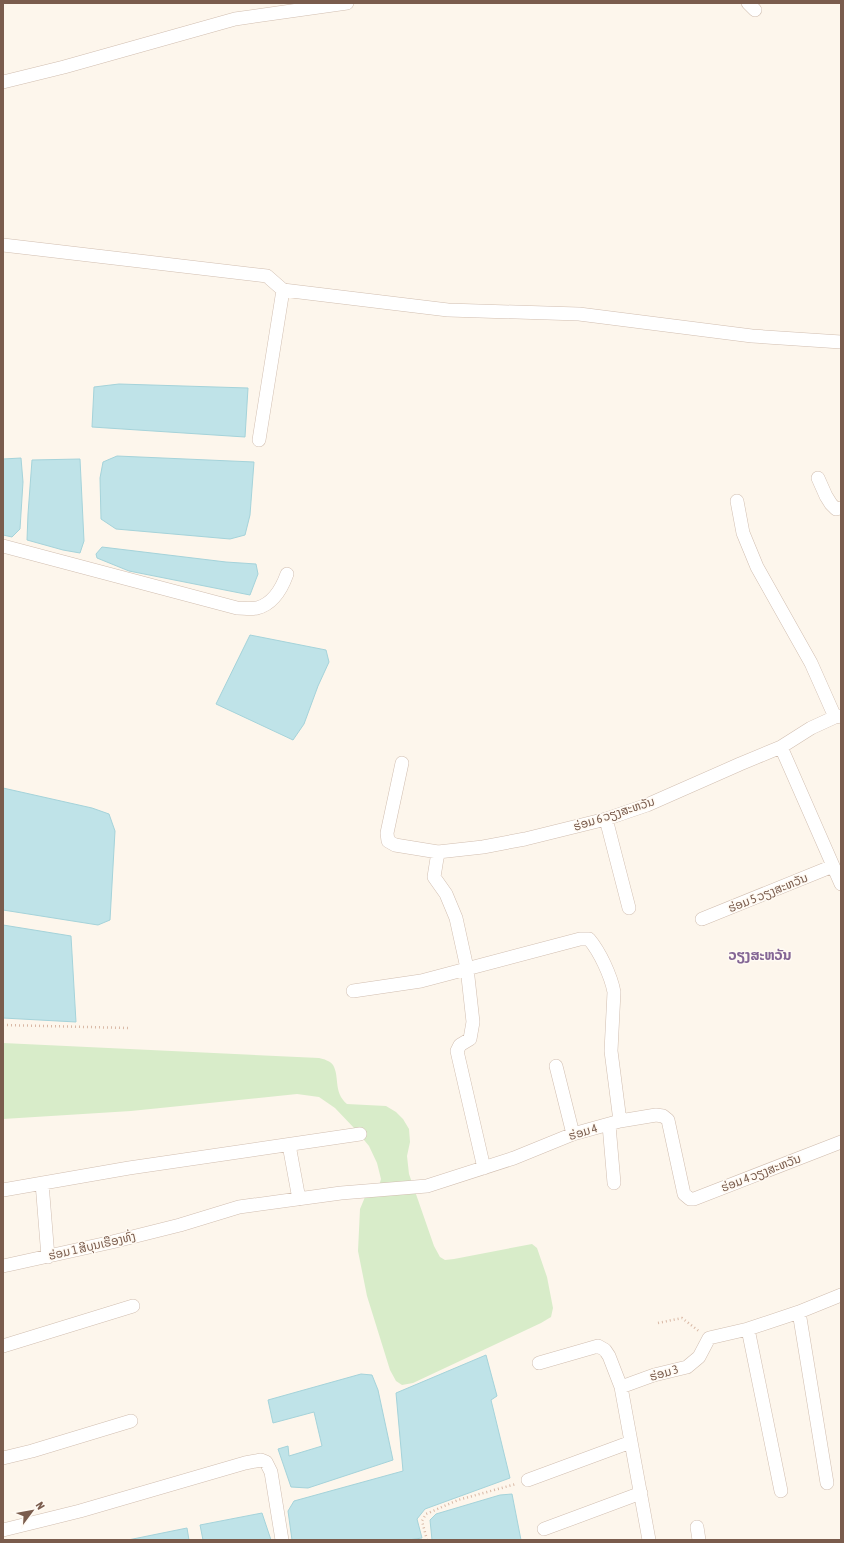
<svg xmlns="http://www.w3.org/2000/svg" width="844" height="1543" viewBox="0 0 844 1543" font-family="'Asap Condensed','Noto Sans Lao',sans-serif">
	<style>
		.green { fill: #d8ecc9 }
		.water { fill: #bfe3e8; stroke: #a5d3da }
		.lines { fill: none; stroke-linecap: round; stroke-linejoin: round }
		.street-casing { stroke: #d1beb0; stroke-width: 14 }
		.path { stroke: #d9b8a5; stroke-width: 2.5; stroke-dasharray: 1 3; stroke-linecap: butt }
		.street { stroke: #fff; stroke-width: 13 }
		.labels { text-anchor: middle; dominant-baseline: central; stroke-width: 3; stroke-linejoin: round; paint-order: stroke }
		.street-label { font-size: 12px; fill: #7a5c4d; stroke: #fffaf3 }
		.quarter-label { font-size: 14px; font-weight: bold; fill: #846695; stroke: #fffaf3 }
	</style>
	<rect width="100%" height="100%" fill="#fdf6ec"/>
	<path class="green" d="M3,1043L319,1058C324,1059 330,1061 333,1065C340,1077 333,1092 347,1104L386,1106L396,1112L403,1119L409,1129L410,1142L407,1156L409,1174L434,1246L440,1257L445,1260L454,1259L532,1244L537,1248L547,1277L553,1308L551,1317L541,1323L413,1383L402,1385L396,1381L390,1370L367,1296L358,1251L360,1209L365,1197L379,1186L381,1179L377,1163L369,1146L355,1129L335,1108L319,1097L297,1094L131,1111L3,1119Z"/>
	<path class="water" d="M119,384L248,388L245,437L92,427L94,387Z
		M117,456L254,462L250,515L245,535L230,539L116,529L101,519L100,478L103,462Z
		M21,458L23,482L20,529L12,537L3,535V459Z
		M80,459L84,541L80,553L63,550L27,540L28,514L32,460Z
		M102,547L226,562L256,564L258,574L250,595L129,571L97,558L96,554Z
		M250,635L326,650L329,662L318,686L304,724L293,740L216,704Z
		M3,788L92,808L109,814L115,831L110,920L98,925L3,910Z
		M3,925L71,936L76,1022L3,1018Z
		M486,1355L497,1396L491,1400L510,1478L425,1509L417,1519L422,1538L408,1540H292L288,1511L294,1501L403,1471L396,1393Z
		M361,1374L372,1375L378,1390L393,1460L308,1488L291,1487L278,1449L288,1446L289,1456L322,1446L314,1412L273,1423L268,1400Z
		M512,1494L521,1540H432L430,1520L436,1514L500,1495Z
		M262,1513L271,1540H203L200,1525Z
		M187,1528L189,1540H128Z"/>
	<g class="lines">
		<g class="street-casing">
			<path id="street" d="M748,3L755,10
				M3,82L64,67L235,19L347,3
				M3,245L267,276L283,290L259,440
				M283,290L448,310L579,314L752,336L841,342
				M818,478L826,496L831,504L836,509L841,508
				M737,501L743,533L757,567L811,663L835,717
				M3,546L237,608C243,608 251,609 257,608C273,604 282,588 287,574
				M781,747L841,884
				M402,763L387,833L388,841L395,845L438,852L483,847L525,839L606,819L647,805L740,764L781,747L811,728L835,717L841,716
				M606,819L629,908
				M438,852L434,877L446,894L456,918L467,968L473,1022L470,1039L460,1045L457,1051L484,1168
				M702,919L833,866
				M353,991L421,981L580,939H589C600,952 611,976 614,992L611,1051L620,1121
				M556,1066L573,1134
				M609,1125L614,1183
				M289,1145L299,1199
				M42,1183L48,1257
				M3,1190L129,1168L360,1134
				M3,1266L112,1242L180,1225L239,1207L341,1193L427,1186L514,1158L573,1134L620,1121L656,1115L663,1116L668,1120L684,1194L690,1199H694L841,1142
				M799,1312L827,1483
				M748,1329L781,1491
				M3,1346L133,1306
				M539,1363L598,1346L605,1350L609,1356L621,1387L649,1540
				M621,1387L654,1375L687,1367L699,1357L709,1338L748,1329L799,1312L841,1295
				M3,1458L32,1451L131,1421
				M528,1480L631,1442
				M697,1527L699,1540
				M544,1529L641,1493
				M3,1530L80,1511L245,1463L261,1460L266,1462L271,1472L282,1540"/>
		</g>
		<path class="path" d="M3,1025L129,1028
			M658,1323L682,1318L700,1332
			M427,1540L422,1521L426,1514L458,1500L516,1484"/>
		<use href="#street" class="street"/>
	</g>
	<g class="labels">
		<g class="street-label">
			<text transform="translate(614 814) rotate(-18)">ຮ່ອມ 6 ວຽງສະຫວັນ</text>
			<text transform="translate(768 893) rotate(-22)">ຮ່ອມ 5 ວຽງສະຫວັນ</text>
			<text transform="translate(583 1132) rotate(-17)">ຮ່ອມ 4</text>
			<text transform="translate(761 1173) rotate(-21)">ຮ່ອມ 4 ວຽງສະຫວັນ</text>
			<text transform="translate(92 1246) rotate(-13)">ຮ່ອມ 1 ສີບຸນເຮືອງທົ່ງ</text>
			<text transform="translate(664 1373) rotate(-16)">ຮ່ອມ 3</text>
		</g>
		<g class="quarter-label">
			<text x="760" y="955">ວຽງສະຫວັນ</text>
		</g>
	</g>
	<rect width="844" height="1543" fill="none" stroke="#7a5c4d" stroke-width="8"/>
	<g transform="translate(32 1511) rotate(58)" stroke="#fffaf3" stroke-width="3" paint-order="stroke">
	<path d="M0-3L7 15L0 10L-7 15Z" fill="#7a5c4d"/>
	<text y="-6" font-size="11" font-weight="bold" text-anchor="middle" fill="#7a5c4d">N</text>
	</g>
</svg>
